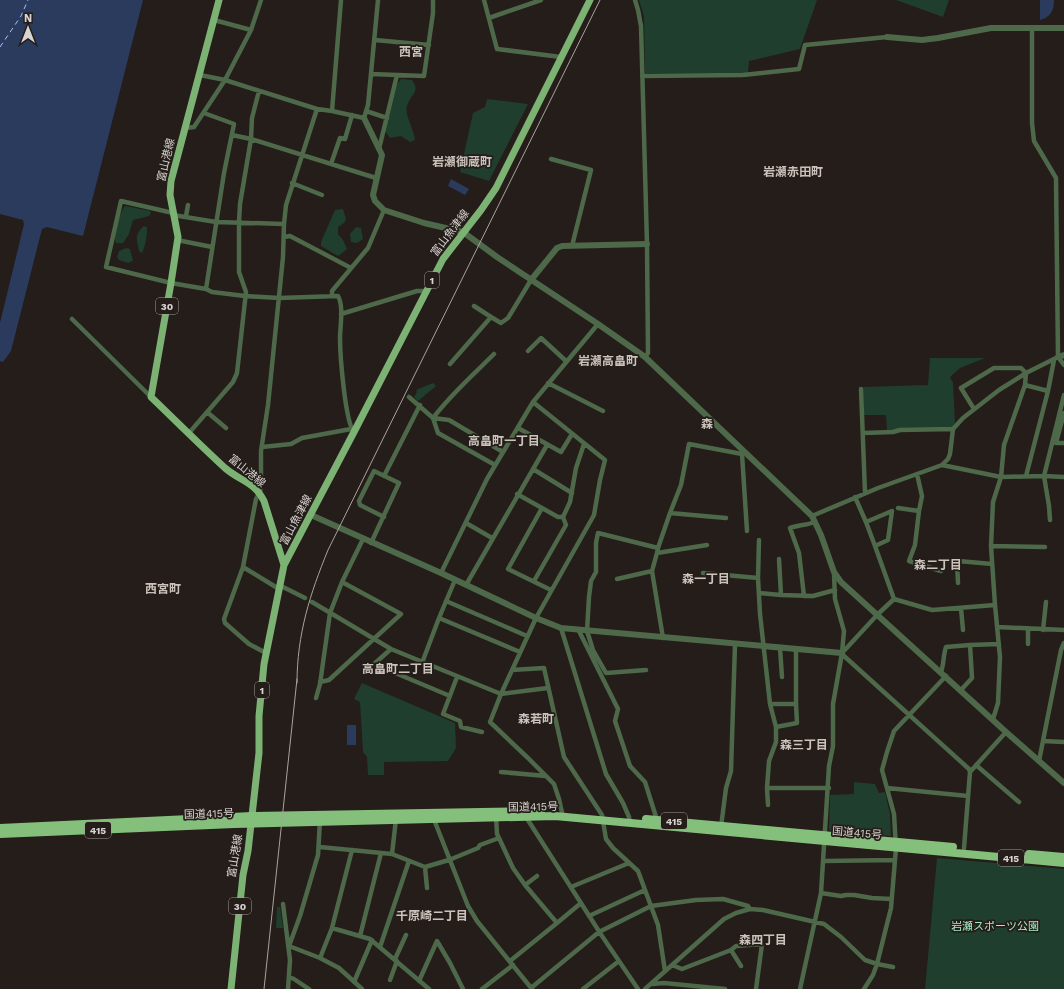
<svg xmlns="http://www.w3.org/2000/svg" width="1064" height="989" viewBox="0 0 1064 989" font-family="'Work Sans','Noto Sans JP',sans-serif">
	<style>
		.green { fill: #1f3e2e }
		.water { fill: #2b3b5e }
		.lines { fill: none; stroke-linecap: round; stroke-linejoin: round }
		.ferry { stroke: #a3c1ff; stroke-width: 1; stroke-dasharray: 5 4; stroke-linecap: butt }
		.minor { stroke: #4e684a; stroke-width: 4.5 }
		.tertiary { stroke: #4e684a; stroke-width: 6 }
		.primary { stroke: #7cb273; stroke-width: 7 }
		.trunk { stroke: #84c07b; stroke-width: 8 }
		.tram { stroke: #a9a3a0; stroke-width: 1 }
		.labels { text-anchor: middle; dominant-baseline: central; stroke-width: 3.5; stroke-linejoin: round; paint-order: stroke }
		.shield { fill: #241d19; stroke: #a39d9a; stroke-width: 1 }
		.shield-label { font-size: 10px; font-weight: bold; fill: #d9d4d1 }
		.street-label { font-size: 11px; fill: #d9d4d1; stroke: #241d19 }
		.park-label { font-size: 11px; fill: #a2edc4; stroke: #241d19 }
		.neighbourhood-label { font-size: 12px; font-weight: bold; fill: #cbc2bc; stroke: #241d19 }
	</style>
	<rect width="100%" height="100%" fill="#241d19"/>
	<path class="green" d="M639,0H817L800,49L749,61L748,73H645L644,16Z
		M896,0H949L943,17Z
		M401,79L412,80C421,92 410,95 407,106C404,114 414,129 415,140L410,142L401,136L390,138L385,131L397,84Z
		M487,99L528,104L489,181L460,172L473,113L485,107Z
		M126,206L150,211L151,213L149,216L133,220L129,234L123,243H116C112,232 119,217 124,207Z
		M343,209L346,219L344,223L338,227V234L343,240L347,249L342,253L338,256L321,246V242L335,210Z
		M144,226L147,227C147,236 146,244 142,253L139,251C137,240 134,234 144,226Z
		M356,227L361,228L363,239L357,243L351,242L350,234Z
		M126,248L130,249L133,261L128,263L119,260L117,257L119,251Z
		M930,358H985L960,368L950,377L953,383L955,423L952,428L887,431L886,415H864L863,387L928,385Z
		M433,383L436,386L418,401L414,397L417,392L416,390Z
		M362,683L455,723L456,748L448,761L384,762V775H368L367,757L363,752L360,702L354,699Z
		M854,782L875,784L879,793L885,792L890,814L891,836L829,830L830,795L854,794Z
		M937,858L1064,869V989H925Z
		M277,907H280L283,928H276Z"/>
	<path class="water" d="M0,0H143L83,236L47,227L42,229L11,351L3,362L0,361V323L24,224L23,220L0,214Z
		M1040,0H1054C1054,10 1051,17 1040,20Z
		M451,179L469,189L465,195L448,186Z
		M347,725H356V745H347Z"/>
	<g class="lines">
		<path class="ferry" d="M0,47L21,16L28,0"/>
		<path class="minor" d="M484,0L497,49L561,57
			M635,0L638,10L641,26L647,244L648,353L645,357
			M489,18L541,0
			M214,20L251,30
			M1032,28V123L1034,141L1056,178L1058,357L1064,365
			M375,40L429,45
			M371,74L424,76L433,13V0
			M200,75L225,80L317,109L332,111L364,118L368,105L378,0
			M642,76L743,75L799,69L805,45L887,37
			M332,111L341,0
			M366,111L387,118
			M204,113L234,124L224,173L206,289
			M186,128L194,127L225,80L251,30L261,0
			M232,135L251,139L376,178
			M379,149L397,75
			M551,159L591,170L572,246
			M331,164L340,138L345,139L352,115
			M292,183L322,195
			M173,213L121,201L106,267L171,283L206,289L212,292L245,296L279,298L338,296C344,307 340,326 340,338C340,354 345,422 354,432
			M173,215L216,222L284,224
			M186,216L188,205
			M284,237L290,236L351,268
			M177,240L212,247
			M332,295V291L368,248L384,210
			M474,306L491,317
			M341,314L417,291H426
			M72,319L151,397
			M528,351L541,338L566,361
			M494,354C473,375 451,394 433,418L438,433L495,465
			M450,364L491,317L501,323L508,318L531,280
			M548,383L603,411
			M1025,385L1048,391L1026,476
			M861,389L865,493
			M1048,391L1054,360
			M409,397L433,418L449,420L503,452
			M533,402L605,460L600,480L594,515L536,618L501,694L490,722L528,758L554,784L559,799L563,817
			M974,409L961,388L994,368H1021L1026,373L1025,385L1004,445L1001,477L993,502L991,546L995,605L1000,657L998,703L993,719
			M207,412L226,428
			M1064,413L1056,443H1064
			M518,428L561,452L572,434
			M189,433L233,382L237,373L246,292L239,272V222L240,204L251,139L252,118L259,91
			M863,433L893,432L900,430L953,429
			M262,447L291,444L302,438L351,429
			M742,454L747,531
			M942,465L1001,477L1044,476L1064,477
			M533,469L572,493
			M384,476L420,405
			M517,494L558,517H563L570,502L576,468L584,444
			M855,497L866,522L892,511L888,540L875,546L866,522
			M542,508L508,569L551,590
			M898,508L919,511L922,496L917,474
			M919,511L915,545L909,561L941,571
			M670,513L681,485L689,444L742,454L745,452
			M812,516L878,488L942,465L948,459L950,454L953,429L963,418L999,390L1026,373L1058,357
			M1050,520L1049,506L1044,476L1064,395
			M466,523L492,538
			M371,543L399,483L374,471L359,501L360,505L384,517
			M875,546L894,599
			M991,546L1045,547
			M658,548L670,513L726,518
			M779,559L781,595L813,596L835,590
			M947,560L992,564
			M957,561L958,583
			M243,567L279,589
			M652,571L657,553L707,545
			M441,573L487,479L533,402L598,324
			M703,573L758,578L759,540
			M758,578L760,614L770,704H796V649
			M617,579L652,571L663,638
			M534,581L566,525L563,517
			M279,585L305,598
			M466,585L547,445
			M759,593L781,595
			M804,596L799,553L790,528C799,525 807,525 815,522
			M446,601L527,636
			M312,602L391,649L501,694L548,688
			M961,608L963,630
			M439,618L520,652
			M997,627L1064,630
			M561,628L606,774L623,803L629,817L630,823
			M1043,630L1046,602
			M579,631L618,709L615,721L630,766L645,782L657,820
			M1028,644V629
			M970,645L999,644
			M780,648L782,677
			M391,649L374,664L450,696
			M266,653L249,644L225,623L224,619L243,567L256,499L260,492L261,485V451L268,405L283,257L284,224L286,205L317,109
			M842,653L878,614L894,599L932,610L995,605
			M842,653L844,656L969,769L970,772
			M422,663L439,618L455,580
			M512,670L544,668L564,757L602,815L606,839L613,848L638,871L658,925L665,971
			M646,670L606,673L593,650L587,631L589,597L591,581L596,572V543L598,533L658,548L657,553
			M941,672C944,664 943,656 946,647L970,645L972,678L961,690
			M457,677L443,714L460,721L461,727L482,732
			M320,682L329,680L401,614L342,582
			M316,698L320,684L330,613L342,582L363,539
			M770,704L776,727L797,723L796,704
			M534,723L555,717
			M1043,741L1064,742
			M1039,761L1061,650L1064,643
			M976,765L1019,802
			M501,772L546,776
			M767,788H829
			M887,788L968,796
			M768,805L767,788L769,761L776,742V727
			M496,816L497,834L499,838
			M433,817L468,906L477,921L532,989
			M526,817L602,936L638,989
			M721,827L726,788L731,771L735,644
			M320,847L392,854L396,819
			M964,848L970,772L1006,732
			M392,854L425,867
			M824,861L895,860
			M571,887L629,863
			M427,888L425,867L449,860L478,848L480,845L499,838L513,868L525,885
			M821,893L841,896L846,895H854L872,898L891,899
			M283,904L290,960L288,989
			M589,916L645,890
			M557,923L581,903
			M332,928L352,850
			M360,936L381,853
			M289,946L320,958L332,928L370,939L429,989
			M289,946L300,916L318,855L320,820
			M380,947L409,861
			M320,958L339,968L362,989
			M395,959L406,935
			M510,961L557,923L525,885L537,876
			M672,965L682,969L731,950
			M741,966L731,950L736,946L762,944L756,989
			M289,977L294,979L309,989
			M390,980L397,961
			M419,981L437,941L450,963L463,989
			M354,982L372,940
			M652,984L664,983L725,989
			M531,988L599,932L651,906L696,900L723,899L748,906L750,909
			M482,989L513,965
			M583,989L619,961
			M645,989L724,919L736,913L750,909L763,910L824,924L841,937L865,960L877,964L891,908L896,848L894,814L882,770L887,752L894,731L946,676
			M800,989L821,893L829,766L833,746V704L842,653L844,631L835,599L834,574
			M864,989L873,975L877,964L893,967"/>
		<path class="tertiary" d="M887,37L922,40L938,38L991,28H1064
			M364,118L382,155L373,195L375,201L384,210L424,223L463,232L497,257L598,324L645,357L812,516L821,535L834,572L841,582L1006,732L1064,783
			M531,280L557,248L562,246L647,244
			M1058,357L1064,355
			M311,515L441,573L536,618L561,628L842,653"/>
		<path class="primary" d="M219,0L171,181L170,195L178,237L171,283L151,397C176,421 200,445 225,468C240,481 255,482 264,501L284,565L264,664L259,716V753L248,851L243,875L231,989
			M284,565L354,432L443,259L481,210L496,188L590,0"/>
		<path class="trunk" d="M646,819L953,847
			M0,828L252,816L541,811
			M0,834L234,824L555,816L1064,863
			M1029,854L1064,857"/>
		<path class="tram" d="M297,683C297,634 310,594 328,550L600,0
			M264,989L297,679"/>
	</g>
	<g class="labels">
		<g class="shield">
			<rect x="425" y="272" width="14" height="16" rx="3"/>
			<rect x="156" y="298" width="22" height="16" rx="3"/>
			<rect x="255" y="682" width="14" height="16" rx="3"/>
			<rect x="661" y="813" width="26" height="16" rx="3"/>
			<rect x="85" y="822" width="26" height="16" rx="3"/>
			<rect x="998" y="850" width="26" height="16" rx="3"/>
			<rect x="229" y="898" width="22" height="16" rx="3"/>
		</g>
		<g class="shield-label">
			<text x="432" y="280">1</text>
			<text x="167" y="306">30</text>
			<text x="262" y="690">1</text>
			<text x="674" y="821">415</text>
			<text x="98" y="830">415</text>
			<text x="1011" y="858">415</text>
			<text x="240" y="906">30</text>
		</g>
		<g class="street-label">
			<text transform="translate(166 160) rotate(-77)">富山港線</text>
			<text transform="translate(450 233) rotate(-53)">富山魚津線</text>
			<text transform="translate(247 471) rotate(39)">富山港線</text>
			<text transform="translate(296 520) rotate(-62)">富山魚津線</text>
			<text transform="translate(533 807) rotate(-1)">国道415号</text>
			<text transform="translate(209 814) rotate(-2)">国道415号</text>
			<text transform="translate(857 833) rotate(5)">国道415号</text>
			<text transform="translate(235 856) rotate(-81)">富山港線</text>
		</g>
		<g class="park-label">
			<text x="995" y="926">岩瀬スポーツ公園</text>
		</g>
		<g class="neighbourhood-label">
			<text x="411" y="52">西宮</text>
			<text x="462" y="162">岩瀬御蔵町</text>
			<text x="793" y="172">岩瀬赤田町</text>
			<text x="608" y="361">岩瀬高畠町</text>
			<text x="707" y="424">森</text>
			<text x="504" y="441">高畠町一丁目</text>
			<text x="938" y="565">森二丁目</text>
			<text x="706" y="579">森一丁目</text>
			<text x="163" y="589">西宮町</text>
			<text x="398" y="669">高畠町二丁目</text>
			<text x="536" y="719">森若町</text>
			<text x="804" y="745">森三丁目</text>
			<text x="432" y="916">千原崎二丁目</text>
			<text x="763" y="940">森四丁目</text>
		</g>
	</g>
	<g transform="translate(28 28)" stroke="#241d19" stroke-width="3" paint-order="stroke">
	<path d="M0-3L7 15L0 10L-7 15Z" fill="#d9d4d1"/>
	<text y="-6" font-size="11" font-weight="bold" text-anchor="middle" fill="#d9d4d1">N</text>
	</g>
</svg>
